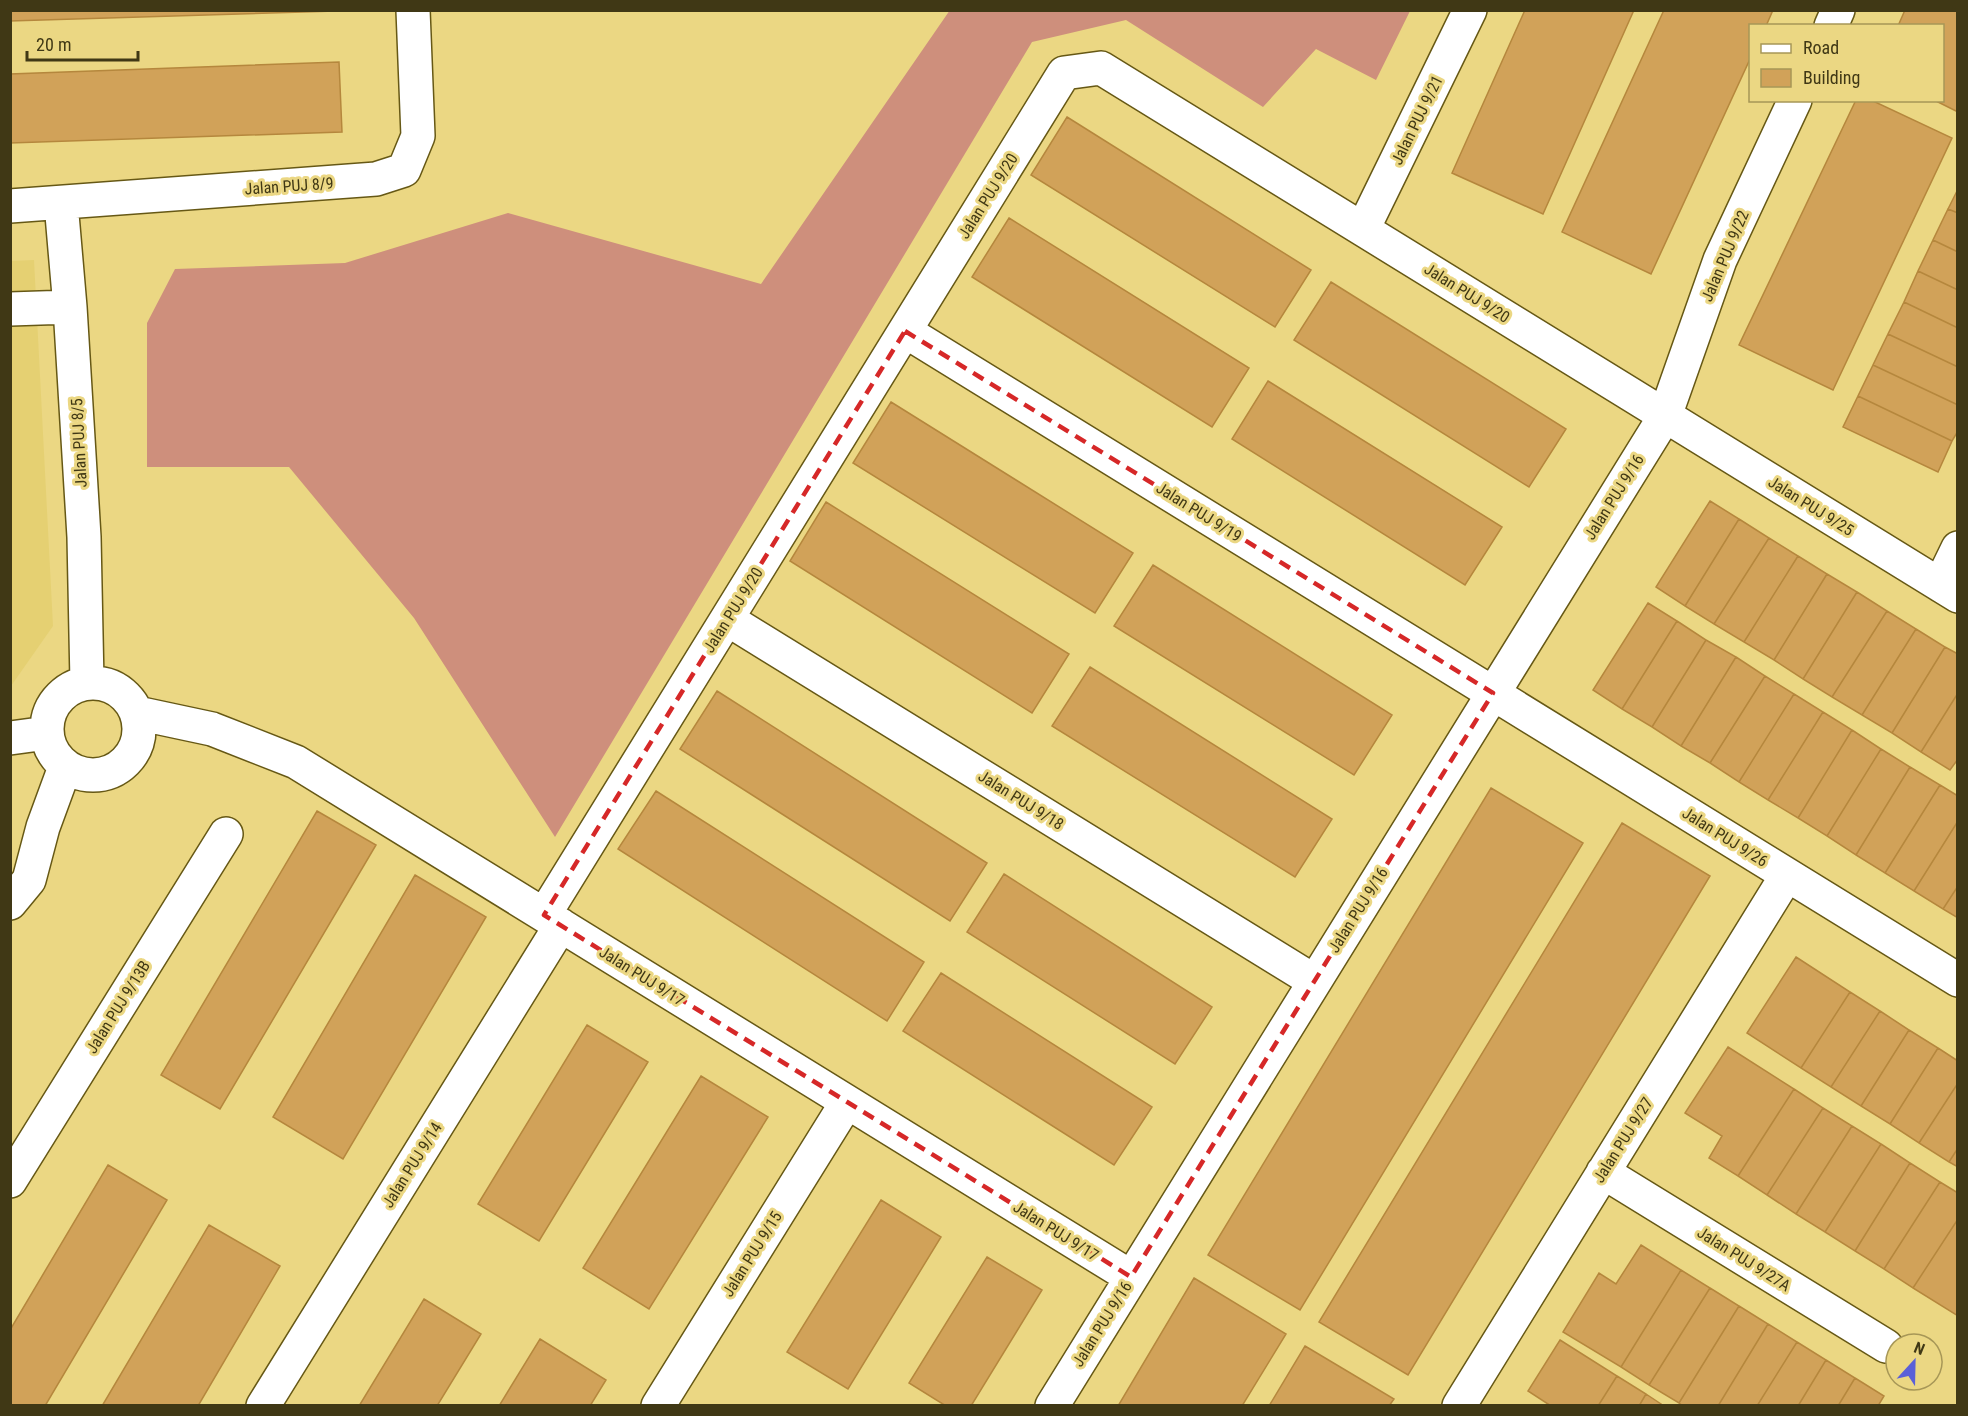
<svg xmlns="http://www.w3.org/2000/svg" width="1968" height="1416" viewBox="0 0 1968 1416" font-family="'Roboto Condensed',sans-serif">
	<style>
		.built { fill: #e5d072 }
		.forest { fill: #ce8f7c }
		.building { fill: #d1a259; stroke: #b5873d; stroke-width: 1.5 }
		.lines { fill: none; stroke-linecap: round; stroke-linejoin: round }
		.minor-casing { stroke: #665815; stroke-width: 36 }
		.minor { stroke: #fff; stroke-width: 33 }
		.marked { fill: none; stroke: #d62828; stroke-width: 4.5; stroke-dasharray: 12 8; stroke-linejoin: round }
		.labels { text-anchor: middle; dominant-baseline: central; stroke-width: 6; stroke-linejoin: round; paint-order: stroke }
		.street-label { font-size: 16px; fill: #403815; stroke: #ebd783 }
	</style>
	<rect width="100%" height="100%" fill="#ebd783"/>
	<path class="built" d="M34,260L53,626L11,686V261Z"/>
	<path class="forest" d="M950,10L1410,11L1376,80L1316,49L1263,107L1126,20L1032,42L555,837L414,618L289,467H147V323L175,269L345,263L508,213L761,284Z"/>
	<path class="building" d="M10,10H335V11L10,21Z
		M1525,10H1634L1543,214L1452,173Z
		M1664,10H1773L1766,26H1750V59L1651,274L1562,232Z
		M1905,10H1958V112L1934,100H1942V26H1898Z
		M339,62L342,132L10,143V74Z
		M1856,100H1871L1952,138L1833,390L1739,345Z
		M1067,117L1311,270L1275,327L1031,175Z
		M1958,189V213L1948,209Z
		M1948,209L1958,213V252L1933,240Z
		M1009,218L1249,368L1212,427L972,277Z
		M1933,240L1958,252V290L1918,271Z
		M1918,271L1958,290V328L1904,302Z
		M1331,282L1566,429L1529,487L1294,340Z
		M1904,302L1958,328V367L1888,334Z
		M1888,334L1958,367V405L1873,365Z
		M1873,365L1958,405V431L1952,441L1858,396Z
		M1268,381L1502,527L1465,585L1232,439Z
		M1858,396L1952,441L1938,472L1843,427Z
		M891,402L1133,553L1095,613L853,463Z
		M1710,501L1739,519L1685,606L1656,587Z
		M826,502L1069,654L1032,713L790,561Z
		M1739,519L1769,538L1714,624L1685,606Z
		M1769,538L1798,556L1744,642L1714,624Z
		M1798,556L1827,574L1774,660L1744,642Z
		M1153,565L1392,715L1354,775L1114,626Z
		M1827,574L1857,592L1803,679L1774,660Z
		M1857,592L1887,611L1832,697L1803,679Z
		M1648,603L1677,621L1622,709L1593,690Z
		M1887,611L1916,629L1862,715L1832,697Z
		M1677,621L1706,640L1652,727L1622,709Z
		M1916,629L1945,647L1892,733L1862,715Z
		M1706,640L1736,657L1681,746L1652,727Z
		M1945,647L1958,654V693L1921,752L1892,733Z
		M1736,657L1765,676L1710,763L1681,746Z
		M1090,667L1332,819L1295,877L1052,726Z
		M1765,676L1794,694L1739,782L1710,763Z
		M717,691L987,863L950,921L680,749Z
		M1958,693V759L1950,770L1921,752Z
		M1794,694L1823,712L1768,800L1739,782Z
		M1823,712L1852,730L1798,818L1768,800Z
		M1852,730L1881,749L1827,836L1798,818Z
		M1881,749L1910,767L1856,855L1827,836Z
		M1910,767L1940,785L1885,873L1856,855Z
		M1940,785L1958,796V821L1914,891L1885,873Z
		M1491,788L1583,843L1300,1310L1208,1255Z
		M656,791L924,962L887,1021L618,849Z
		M317,811L376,845L220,1109L161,1075Z
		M1958,821V886L1943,909L1914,891Z
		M1622,823L1710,876L1408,1375L1319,1322Z
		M1004,874L1212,1007L1175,1064L967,932Z
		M415,875L486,917L343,1159L273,1117Z
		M1958,886V918L1943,909Z
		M1796,957L1850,992L1801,1068L1747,1033Z
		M941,973L1152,1107L1114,1165L903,1031Z
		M1850,992L1880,1011L1831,1087L1801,1068Z
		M1880,1011L1909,1030L1861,1106L1831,1087Z
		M587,1025L648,1062L539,1241L478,1204Z
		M1909,1030L1938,1048L1890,1124L1861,1106Z
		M1728,1047L1794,1089L1738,1176L1709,1158L1722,1136L1685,1113Z
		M1938,1048L1958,1061V1083L1919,1143L1890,1124Z
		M701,1076L768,1117L649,1309L583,1268Z
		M1958,1083V1148L1949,1162L1919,1143Z
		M1794,1089L1823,1108L1767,1195L1738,1176Z
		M1823,1108L1852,1126L1796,1214L1767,1195Z
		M1852,1126L1881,1144L1825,1232L1796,1214Z
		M1881,1144L1910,1163L1855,1251L1825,1232Z
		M1958,1148V1167L1949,1162Z
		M1910,1163L1940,1182L1884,1269L1855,1251Z
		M108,1165L167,1200L45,1406H10V1330Z
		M1940,1182L1958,1193V1219L1913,1288L1884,1269Z
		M881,1200L941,1237L848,1389L787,1352Z
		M1958,1219V1316L1913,1288Z
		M209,1225L280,1266L198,1406H102Z
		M1641,1245L1681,1270L1621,1367L1563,1332L1599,1273L1616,1284Z
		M987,1257L1042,1290L971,1406H946L909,1383Z
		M1681,1270L1710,1288L1649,1385L1621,1367Z
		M1194,1278L1286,1334L1242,1406H1118Z
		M1710,1288L1739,1306L1679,1403L1649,1385Z
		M424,1299L481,1334L437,1406H359Z
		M1739,1306L1768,1324L1718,1406H1683L1679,1403Z
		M1768,1324L1797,1342L1757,1406H1718Z
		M540,1339L606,1380L590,1406H499Z
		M1560,1340L1617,1376L1598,1406H1551L1528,1391Z
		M1797,1342L1826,1360L1798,1406H1757Z
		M1305,1346L1394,1399L1389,1406H1269Z
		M1826,1360L1855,1378L1838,1406H1798Z
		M1617,1376L1646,1394L1639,1406H1598Z
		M1855,1378L1884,1396L1878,1406H1838Z
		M1646,1394L1664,1406H1639Z"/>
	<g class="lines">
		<g class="minor-casing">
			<path id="minor" d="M1831,26L1838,10
				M61,203L70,307L84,537L87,683
				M10,206L376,179L404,170L418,136L413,10
				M1363,229L1470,10
				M10,309L70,307
				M905,331L1958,980
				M1940,585L1958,548
				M727,619L1314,981
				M47 729a46 46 0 1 1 92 0a46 46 0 1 1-92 0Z
				M137,713L212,729L296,762L1131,1277
				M10,738L47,733
				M10,903L29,880L43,827L65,767
				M544,915L1064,73L1101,68L1958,596
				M1603,1172L1886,1346
				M10,1181L226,834
				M263,1406L561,925
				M658,1406L847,1102
				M1052,1406L1665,416L1720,260L1795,100
				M1459,1406L1787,875"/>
		</g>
		<use href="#minor" class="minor"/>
	</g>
	<path class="marked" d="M905,331L1493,693L1131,1277L544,915Z"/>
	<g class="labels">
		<g class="street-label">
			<text transform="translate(1417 120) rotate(-64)">Jalan PUJ 9/21</text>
			<text transform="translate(289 186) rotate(-4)">Jalan PUJ 8/9</text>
			<text transform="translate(988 196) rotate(-58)">Jalan PUJ 9/20</text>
			<text transform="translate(1725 256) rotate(-67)">Jalan PUJ 9/22</text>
			<text transform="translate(1467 293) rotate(32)">Jalan PUJ 9/20</text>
			<text transform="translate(79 443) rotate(-93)">Jalan PUJ 8/5</text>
			<text transform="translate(1614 497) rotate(-58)">Jalan PUJ 9/16</text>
			<text transform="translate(1811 506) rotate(32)">Jalan PUJ 9/25</text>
			<text transform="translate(1199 512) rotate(32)">Jalan PUJ 9/19</text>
			<text transform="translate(733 610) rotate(-58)">Jalan PUJ 9/20</text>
			<text transform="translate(1021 800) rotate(32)">Jalan PUJ 9/18</text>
			<text transform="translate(1725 837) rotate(32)">Jalan PUJ 9/26</text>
			<text transform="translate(1358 910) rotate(-58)">Jalan PUJ 9/16</text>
			<text transform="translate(642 976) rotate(32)">Jalan PUJ 9/17</text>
			<text transform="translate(118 1007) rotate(-58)">Jalan PUJ 9/13B</text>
			<text transform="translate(1623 1140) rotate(-58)">Jalan PUJ 9/27</text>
			<text transform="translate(412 1165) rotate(-58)">Jalan PUJ 9/14</text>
			<text transform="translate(1056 1231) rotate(32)">Jalan PUJ 9/17</text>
			<text transform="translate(752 1254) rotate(-58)">Jalan PUJ 9/15</text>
			<text transform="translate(1744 1259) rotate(32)">Jalan PUJ 9/27A</text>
			<text transform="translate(1102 1324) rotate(-58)">Jalan PUJ 9/16</text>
		</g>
	</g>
	<rect width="1968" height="1416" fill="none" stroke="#403815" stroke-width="24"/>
	<rect x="1749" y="24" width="195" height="78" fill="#ebd783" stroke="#a79757" stroke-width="1.5"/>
	<rect x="1761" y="44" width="30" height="9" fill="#ffffff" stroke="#a79757" stroke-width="1.5"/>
	<text x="1803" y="54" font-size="18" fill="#403815">Road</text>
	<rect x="1761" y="69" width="30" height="18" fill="#d1a259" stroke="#a79757" stroke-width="1.5"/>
	<text x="1803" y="84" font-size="18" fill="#403815">Building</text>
	<g transform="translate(1914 1362) rotate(22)"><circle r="28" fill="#ebd783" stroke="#a79757" stroke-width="1.5"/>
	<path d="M0-4.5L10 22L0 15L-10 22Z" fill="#5b60d8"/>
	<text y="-9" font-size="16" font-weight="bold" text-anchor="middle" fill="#403815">N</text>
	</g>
	<path d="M27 51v9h111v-9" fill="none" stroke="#403815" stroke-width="3"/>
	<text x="36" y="51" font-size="18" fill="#403815" stroke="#ebd783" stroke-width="4.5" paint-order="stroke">20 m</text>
</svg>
